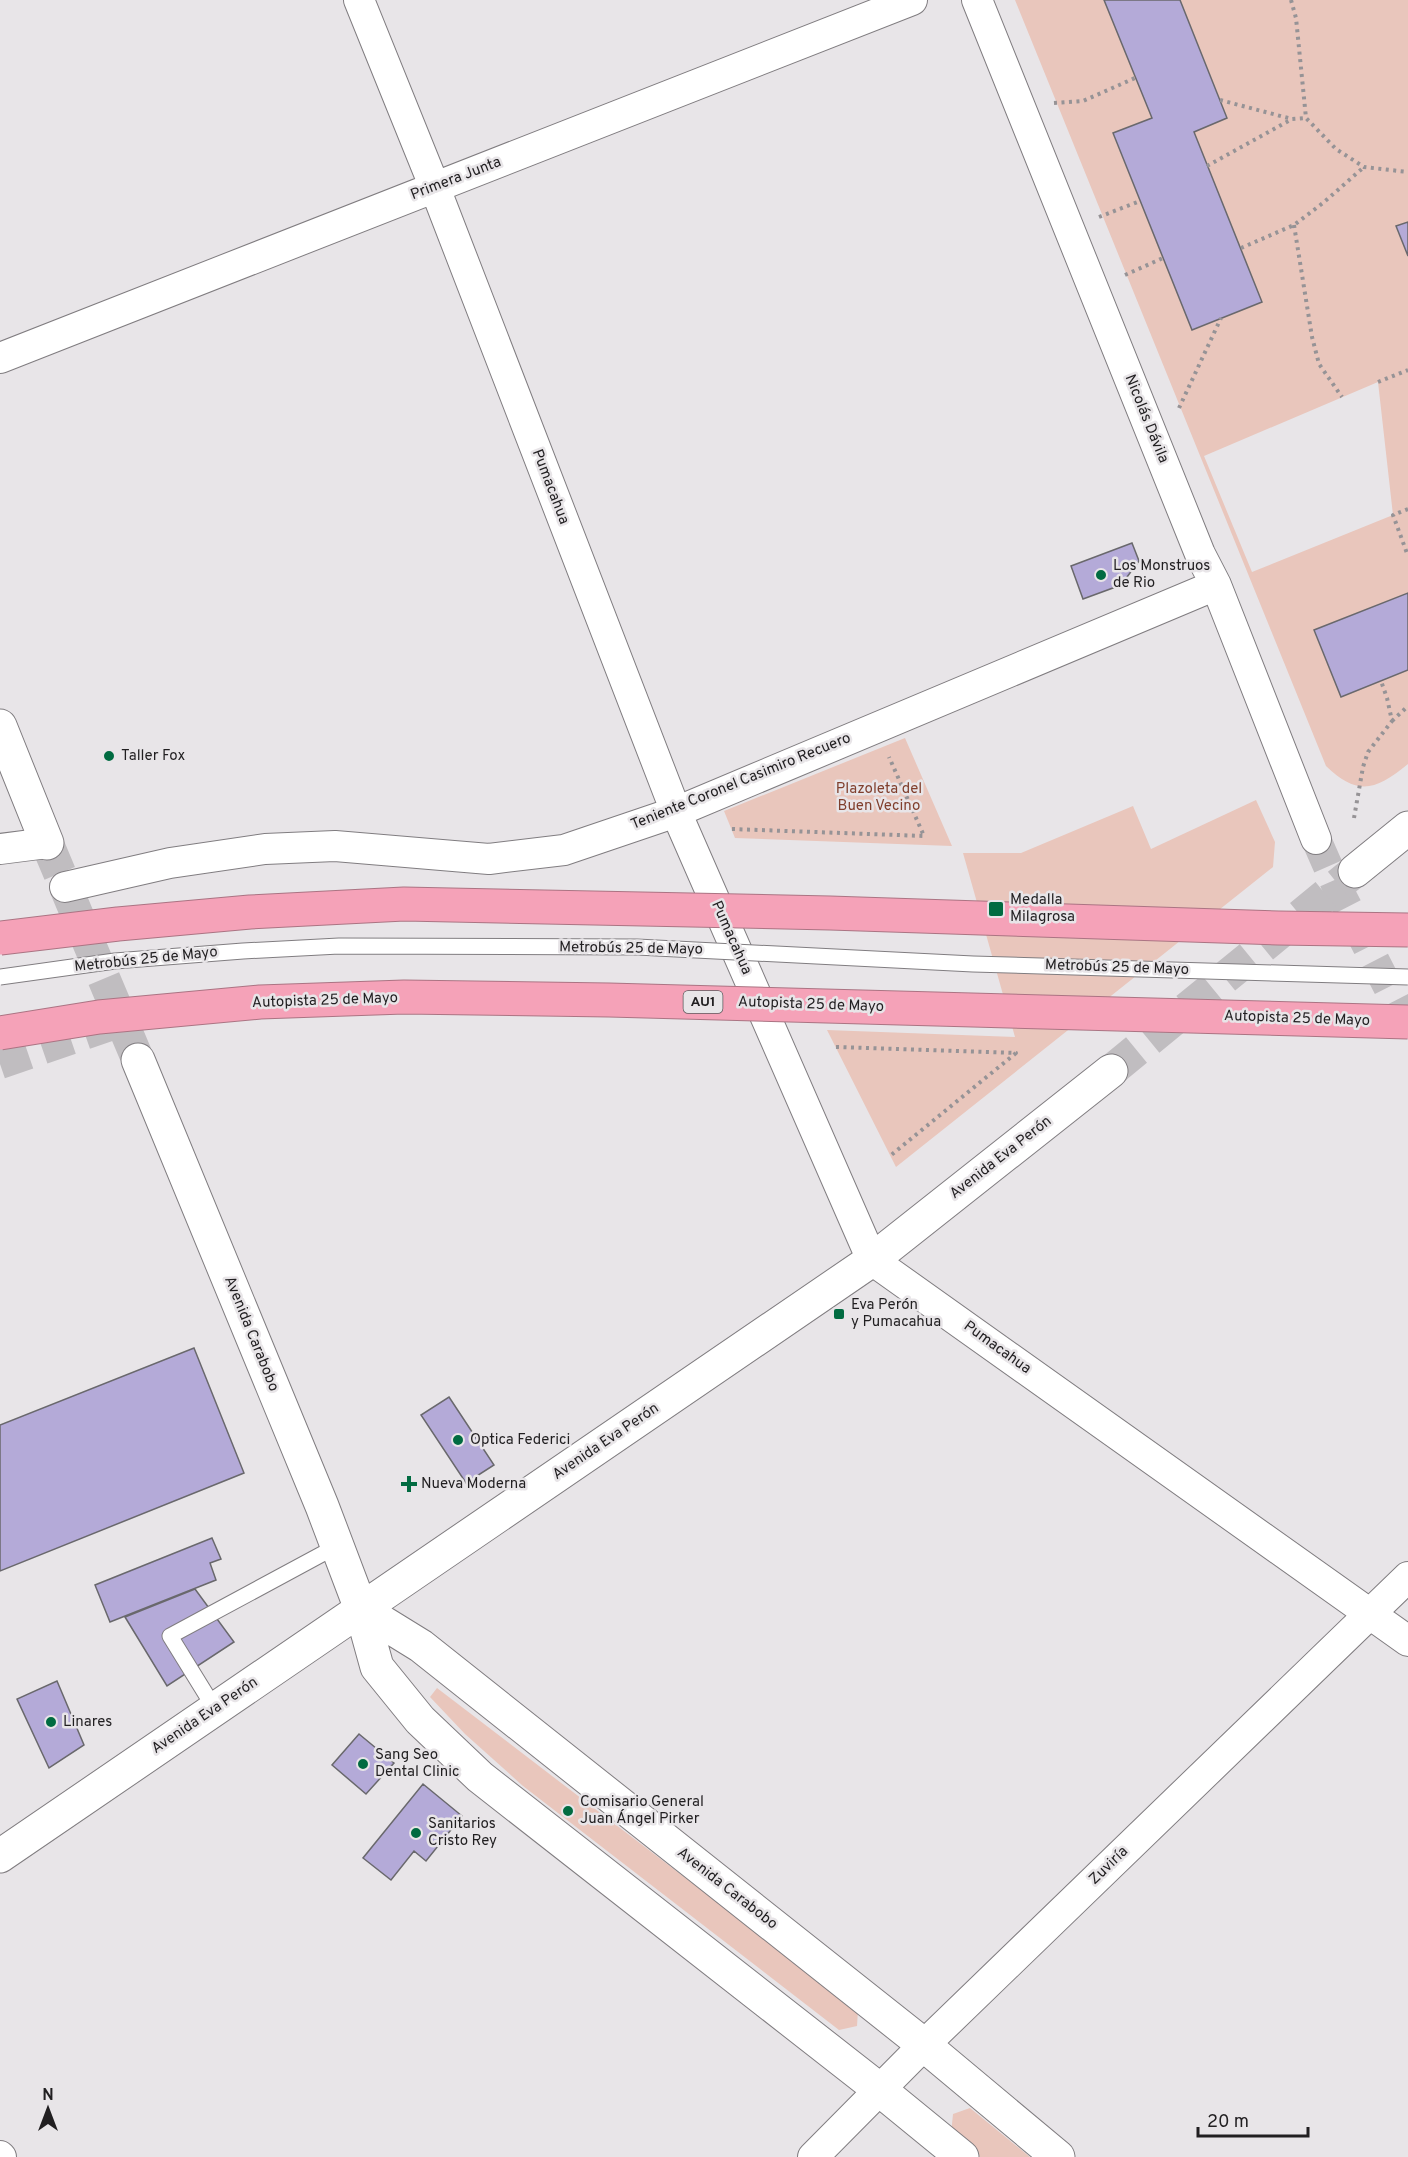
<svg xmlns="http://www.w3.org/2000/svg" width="1408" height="2157" viewBox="0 0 1408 2157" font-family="Overpass,sans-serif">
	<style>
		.green { fill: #e9c6bc; fill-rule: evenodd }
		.building { fill: #b4aad8; stroke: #69686c; stroke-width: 1.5 }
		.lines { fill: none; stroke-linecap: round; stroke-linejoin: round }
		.street-tunnel { stroke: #c0bdc0; stroke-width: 30; stroke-dasharray: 30 15; stroke-linecap: butt }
		.secondary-tunnel { stroke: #c0bdc0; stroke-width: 33; stroke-dasharray: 33 16; stroke-linecap: butt }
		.lane-casing { stroke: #807d80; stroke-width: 17 }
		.street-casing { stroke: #807d80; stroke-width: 32 }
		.secondary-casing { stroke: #807d80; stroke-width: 35 }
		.path { stroke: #969396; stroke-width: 4; stroke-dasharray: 3 4.5; stroke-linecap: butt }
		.lane { stroke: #fff; stroke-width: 15 }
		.street { stroke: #fff; stroke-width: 30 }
		.secondary { stroke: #fff; stroke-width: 33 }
		.lane-bridge-casing { stroke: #807d80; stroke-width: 17; stroke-linecap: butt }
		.highway-bridge-casing { stroke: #ab7483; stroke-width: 35; stroke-linecap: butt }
		.lane-bridge { stroke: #fff; stroke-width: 15 }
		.highway-bridge { stroke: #f5a2b8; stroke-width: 33 }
		.poi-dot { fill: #016b41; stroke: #e8e5e8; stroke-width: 2 }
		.labels { text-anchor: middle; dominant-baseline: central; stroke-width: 5; stroke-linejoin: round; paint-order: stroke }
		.shield { fill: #e8e5e8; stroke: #5d5a5d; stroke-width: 1.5 }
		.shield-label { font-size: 14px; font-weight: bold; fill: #211f21 }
		.street-label { font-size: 15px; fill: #211f21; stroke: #e8e5e8 }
		.poi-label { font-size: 15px; fill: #211f21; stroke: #e8e5e8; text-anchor: start }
		.park-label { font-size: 15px; fill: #803f2d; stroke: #e8e5e8 }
	</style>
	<rect width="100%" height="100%" fill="#e8e5e8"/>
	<path class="green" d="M1015,0H1104L1152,118L1113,134L1192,330L1262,302L1194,132L1227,117L1180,0H1408V222L1396,227L1408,256V593L1314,631L1341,697L1408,670V764C1376,790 1358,797 1326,766ZM1378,382L1393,515L1252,572L1204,456Z
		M905,738L952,846L735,838L724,811Z
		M1256,800L1275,842L1273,867L896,1167L827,1030L1015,1037L963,853H1021L1133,806L1151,849Z
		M437,1688L858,2010L857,2026L839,2030L523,1786L465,1734L430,1697Z
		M970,2108L1030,2157H980L951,2134L953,2114Z"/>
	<path class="building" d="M1104,0H1180L1227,118L1194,132L1262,302L1192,330L1113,133L1152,118Z
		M1408,222V256L1396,226Z
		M1132,543L1139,561L1121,585L1083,599L1071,566Z
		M1408,593V670L1341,697L1314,630Z
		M194,1348L244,1473L0,1571V1425Z
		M449,1397L494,1465L466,1483L421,1415Z
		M212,1538L221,1559L210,1563L216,1580L110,1622L95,1585Z
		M195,1589L234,1642L167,1686L125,1617Z
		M57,1681L84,1745L49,1768L17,1699Z
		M359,1734L394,1763L366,1794L332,1765Z
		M423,1784L462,1816L426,1861L414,1851L391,1880L363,1858Z"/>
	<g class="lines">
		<path class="street-tunnel" d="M1316,839L1337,887L1408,1026
			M0,1064L119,1023"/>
		<path class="secondary-tunnel" d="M47,843L138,1060
			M1111,1071L1355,871"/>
		<g class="lane-casing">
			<path id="lane" d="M215,1709L170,1636L337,1546"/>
		</g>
		<g class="street-casing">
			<path id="street" d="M359,0L435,188L676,812L872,1260L1408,1641
				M977,0L1200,554L1216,585L1316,839
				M0,358L912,0
				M0,849L47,843
				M65,887L170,863L265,849L335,846L489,859L564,850L676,812L1216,585
				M0,2156L1,2157
				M813,2157L924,2045L1408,1577"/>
		</g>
		<g class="secondary-casing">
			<path id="secondary" d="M0,726L47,843
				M1355,871L1408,828
				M138,1060L322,1506L361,1609L377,1667L420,1720L480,1777L880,2090L962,2157
				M361,1609L421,1646L924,2045L1058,2157
				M0,1856L872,1260L1111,1071"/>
		</g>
		<path class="path" d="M1291,0L1296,18L1306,118L1336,149L1364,167L1408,172
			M1220,100L1292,119
			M1054,103L1083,101L1135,78
			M1207,166L1292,119L1306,118
			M1099,217L1140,201
			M1294,225L1312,337L1319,364L1342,397
			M1241,248L1294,225L1323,203L1364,167
			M1125,275L1163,258
			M1378,382L1408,370
			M1179,408L1221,318
			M1408,509L1393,515L1408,556
			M1392,721L1408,706
			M1354,818L1363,767L1368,752L1392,721L1387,698L1381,681
			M732,829L924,836L889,757
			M836,1047L1016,1053L890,1156"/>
		<use href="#lane" class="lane"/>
		<use href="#street" class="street"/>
		<use href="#secondary" class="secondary"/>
		<g class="lane-bridge-casing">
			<path id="lane-bridge" d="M0,977L115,961L243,951L339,946L637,947L973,964L1408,977"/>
		</g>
		<g class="highway-bridge-casing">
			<path id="highway-bridge" d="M0,938L118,924L250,912L404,904L830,913L1278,928L1408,930
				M0,1033L99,1017L260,1002L404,997L609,1000L1408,1022"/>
		</g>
		<use href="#lane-bridge" class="lane-bridge"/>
		<use href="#highway-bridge" class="highway-bridge"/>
	</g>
	<g class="poi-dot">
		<circle cx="1101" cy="575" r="6"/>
		<circle cx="109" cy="756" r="6"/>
		<rect x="988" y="901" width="16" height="16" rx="3"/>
		<rect x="833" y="1308" width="12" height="12" rx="3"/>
		<circle cx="458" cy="1440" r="6"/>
		<path d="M406 1475h6v6h6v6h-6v6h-6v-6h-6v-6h6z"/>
		<circle cx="51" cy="1722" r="6"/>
		<circle cx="363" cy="1764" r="6"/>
		<circle cx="568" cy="1811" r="6"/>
		<circle cx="416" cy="1833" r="6"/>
	</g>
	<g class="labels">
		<rect class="shield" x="683.5" y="991" width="39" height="22" rx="4.5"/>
		<g class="shield-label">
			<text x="703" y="1002">AU1</text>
		</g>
		<g class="street-label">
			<text transform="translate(456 179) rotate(-21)">Primera Junta</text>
			<text transform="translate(1146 419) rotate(68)">Nicolás Dávila</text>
			<text transform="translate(550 487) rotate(69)">Pumacahua</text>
			<text transform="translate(741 782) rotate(-22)">Teniente Coronel Casimiro Recuero</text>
			<text transform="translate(731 938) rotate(66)">Pumacahua</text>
			<text transform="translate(631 949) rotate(1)">Metrobús 25 de Mayo</text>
			<text transform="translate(146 960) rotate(-6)">Metrobús 25 de Mayo</text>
			<text transform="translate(1117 968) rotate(2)">Metrobús 25 de Mayo</text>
			<text transform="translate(325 1001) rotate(-2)">Autopista 25 de Mayo</text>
			<text transform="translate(811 1005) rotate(2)">Autopista 25 de Mayo</text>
			<text transform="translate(1297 1019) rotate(2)">Autopista 25 de Mayo</text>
			<text transform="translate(1001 1158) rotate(-38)">Avenida Eva Perón</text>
			<text transform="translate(251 1334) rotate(68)">Avenida Carabobo</text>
			<text transform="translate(997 1348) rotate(36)">Pumacahua</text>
			<text transform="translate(606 1442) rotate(-34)">Avenida Eva Perón</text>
			<text transform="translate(205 1716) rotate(-34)">Avenida Eva Perón</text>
			<text transform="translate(1109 1866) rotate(-44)">Zuviría</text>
			<text transform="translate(727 1889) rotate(38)">Avenida Carabobo</text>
		</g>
		<g class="poi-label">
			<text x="1113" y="566">Los Monstruos<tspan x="1113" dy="17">de Rio</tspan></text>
			<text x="121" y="756">Taller Fox</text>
			<text x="1010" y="900">Medalla<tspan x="1010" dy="17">Milagrosa</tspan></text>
			<text x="851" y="1305">Eva Perón<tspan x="851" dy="17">y Pumacahua</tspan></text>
			<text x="470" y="1440">Optica Federici</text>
			<text x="421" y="1484">Nueva Moderna</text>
			<text x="63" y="1722">Linares</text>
			<text x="375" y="1755">Sang Seo<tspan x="375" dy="17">Dental Clinic</tspan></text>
			<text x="580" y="1802">Comisario General<tspan x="580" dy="17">Juan Ángel Pirker</tspan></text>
			<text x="428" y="1824">Sanitarios<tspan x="428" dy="17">Cristo Rey</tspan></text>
		</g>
		<g class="park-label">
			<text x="879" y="789">Plazoleta del<tspan x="879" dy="17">Buen Vecino</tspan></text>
		</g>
	</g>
	<g transform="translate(48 2109)" stroke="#e8e5e8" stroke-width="4.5" paint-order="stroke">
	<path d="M0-4.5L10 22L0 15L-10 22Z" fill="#211f21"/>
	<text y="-9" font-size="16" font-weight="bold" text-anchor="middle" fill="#211f21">N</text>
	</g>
	<path d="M1198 2127v9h110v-9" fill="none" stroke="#211f21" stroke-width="3"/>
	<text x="1207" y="2127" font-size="18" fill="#211f21" stroke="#e8e5e8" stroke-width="4.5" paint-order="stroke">20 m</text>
</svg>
